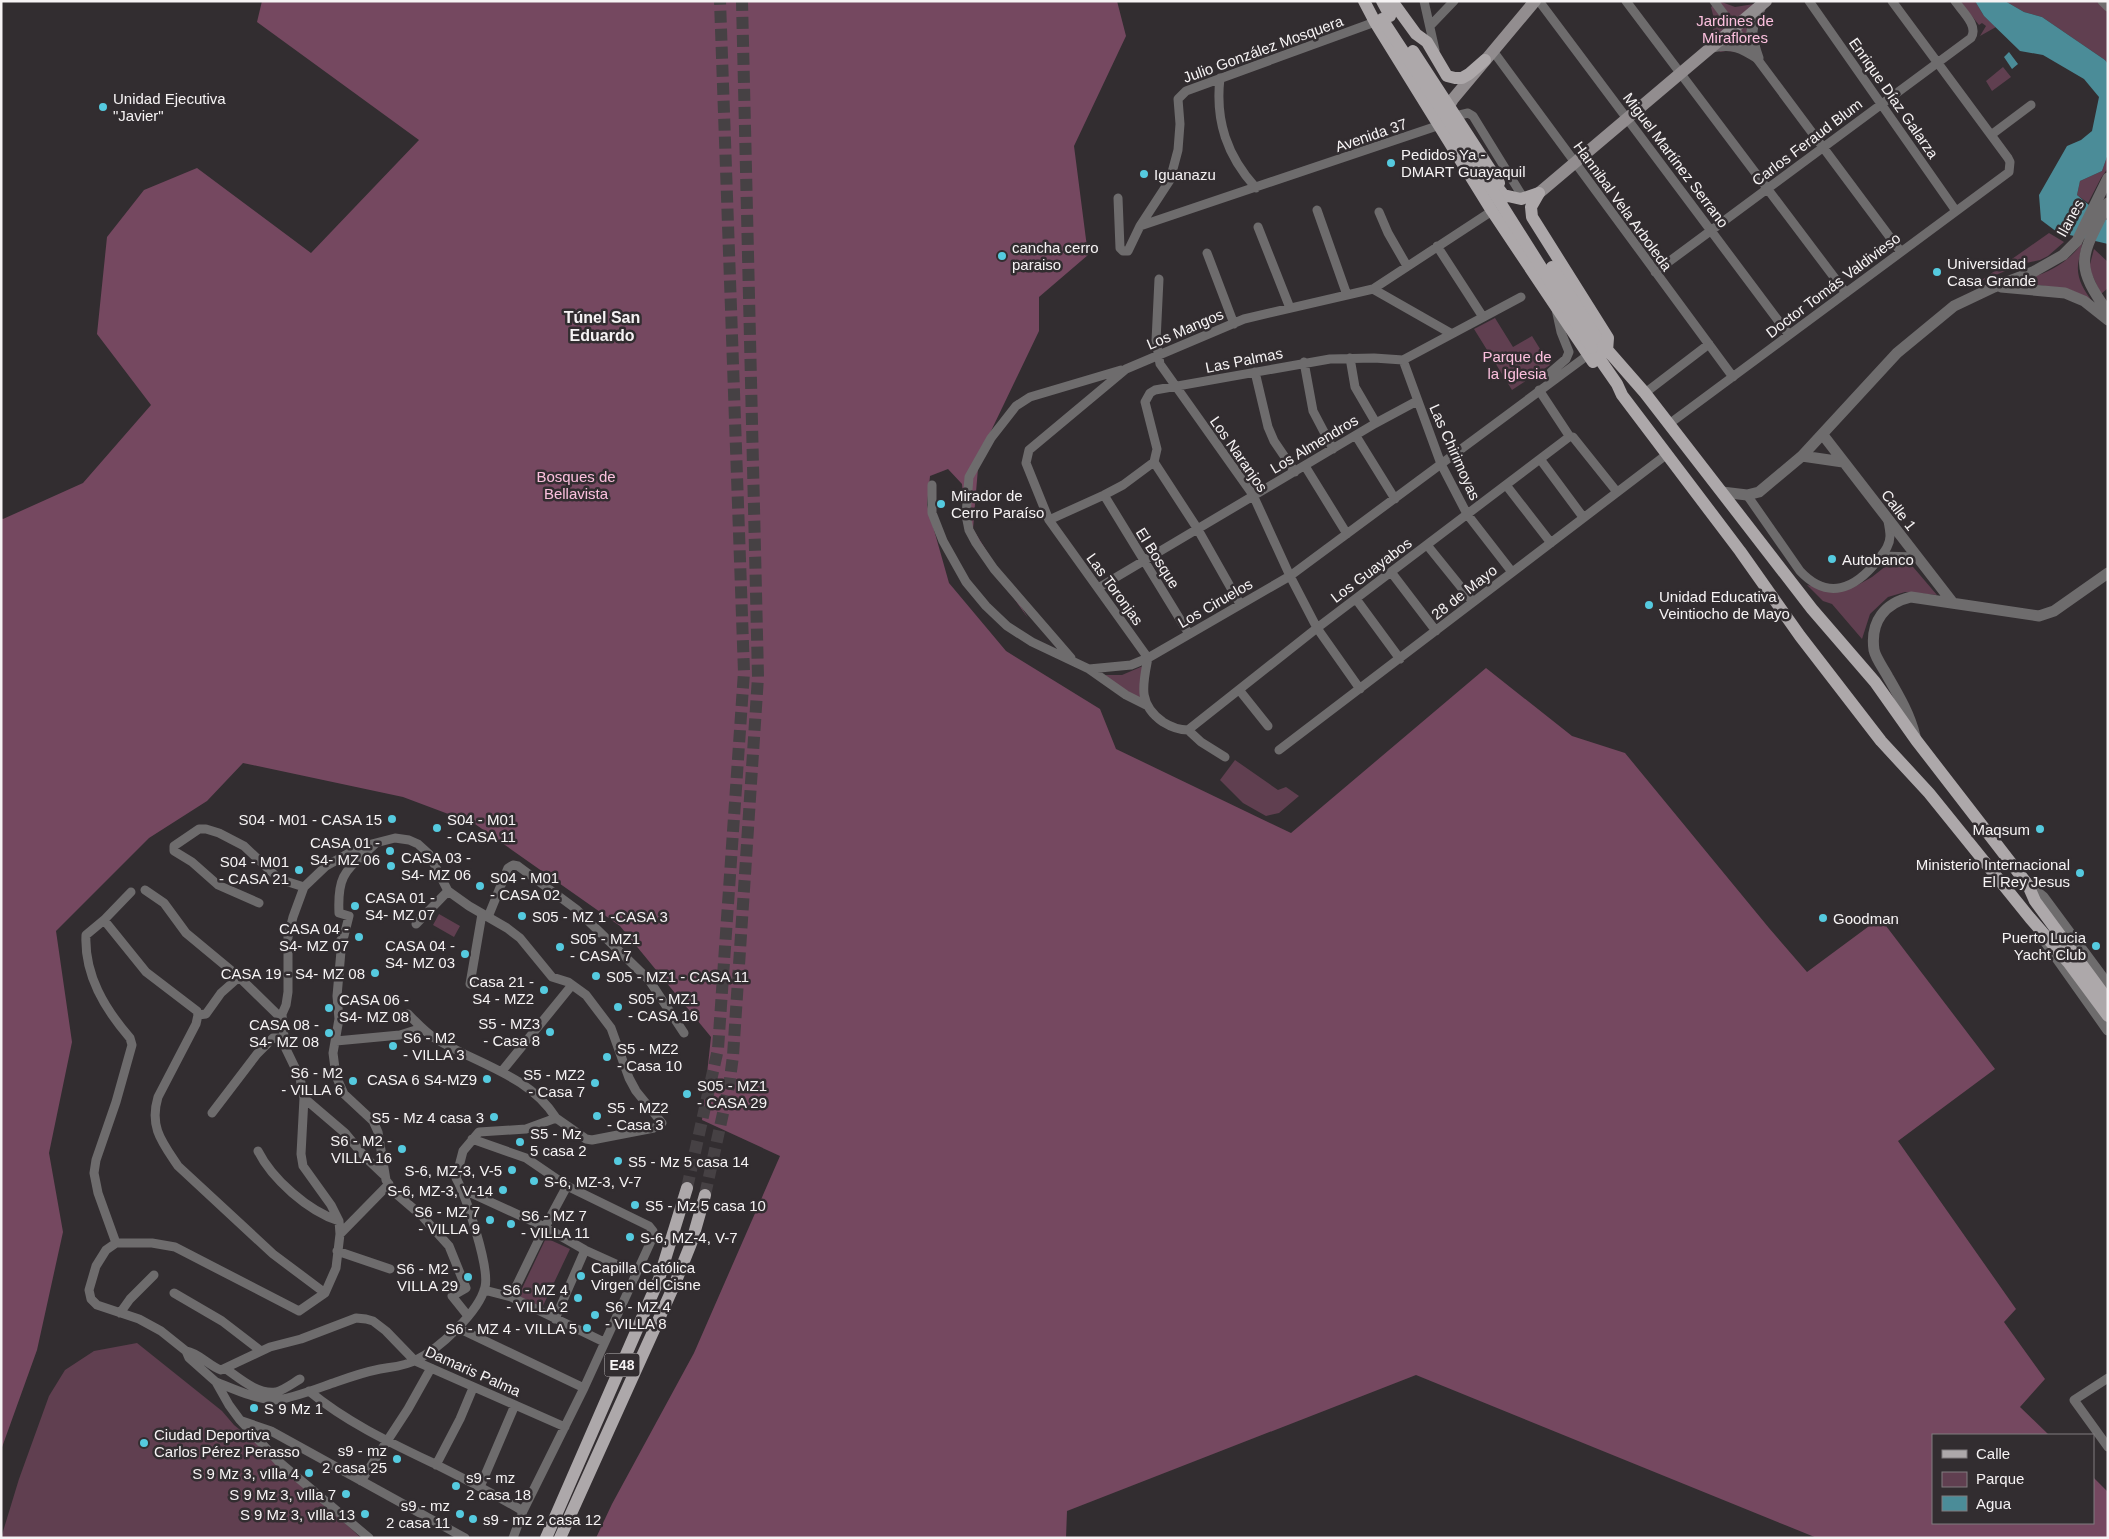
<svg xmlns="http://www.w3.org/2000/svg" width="2109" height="1539" viewBox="0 0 2109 1539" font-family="Arial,sans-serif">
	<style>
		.green { fill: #603f50 }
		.forest { fill: #754860 }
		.water { fill: #4b8c98 }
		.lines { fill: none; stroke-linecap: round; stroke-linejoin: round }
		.primary-tunnel { stroke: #464144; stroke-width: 12; stroke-dasharray: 12 6; stroke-linecap: butt }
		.minor { stroke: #6e6c6d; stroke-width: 9 }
		.tertiary { stroke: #6e6c6d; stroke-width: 11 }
		.secondary { stroke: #928d8f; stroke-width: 12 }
		.primary { stroke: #ada8aa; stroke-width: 12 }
		.primary-bridge { stroke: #ada8aa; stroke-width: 12 }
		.poi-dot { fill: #55cadf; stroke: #322d30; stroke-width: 2 }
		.labels { text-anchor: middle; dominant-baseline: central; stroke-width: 5; stroke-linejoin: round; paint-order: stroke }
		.shield { fill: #322d30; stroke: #bbb8b9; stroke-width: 1 }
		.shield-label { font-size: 14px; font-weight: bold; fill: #f6f3f4 }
		.park-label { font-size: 15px; fill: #fcc0de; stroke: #322d30 }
		.street-label { font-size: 15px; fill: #f6f3f4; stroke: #322d30 }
		.poi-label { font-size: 15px; fill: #f6f3f4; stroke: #322d30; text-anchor: start }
		.neighbourhood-label { font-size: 16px; font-weight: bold; fill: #f6f3f4; stroke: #322d30 }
	</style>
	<rect width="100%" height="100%" fill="#322d30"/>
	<path class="green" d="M1719,1L1735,7L1754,4L1765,11L1740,52L1726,51L1720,52L1710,41L1715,23L1711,7Z
		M1960,1H1975L1984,16L1996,27L1980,36L1986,26L1982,23L1979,25Z
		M2005,1H2101L2108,9V64L2105,60L2042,17L2024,12Z
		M2003,67L2011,77L1992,91L1986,81Z
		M2108,154V168L2101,178L2088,203L2077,195L2080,181L2102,171Z
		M2049,233L2064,242L2048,256L2040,260L2022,264L1979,282Z
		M2082,243C2082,247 2080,253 2079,259C2075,275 2082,288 2092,301L2071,290L2018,282C2044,274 2066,266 2082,243Z
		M2094,249L2108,262V288L2101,294L2089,268Z
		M1495,318L1513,347L1532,336L1550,365L1512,390L1474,329Z
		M1908,561L1937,595L1905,592L1888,597L1870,614L1862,639L1832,604L1823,601L1807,585L1837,592L1856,586L1872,577L1891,562Z
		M1143,666L1141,700L1119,687L1105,675H1122Z
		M1235,760L1278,790L1286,787L1299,796L1279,813L1266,816L1243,803L1220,780Z
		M439,914L460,926L454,937L433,925Z
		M546,1238L570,1249L541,1310L517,1299Z
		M137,1343L222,1411L234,1425L278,1461L361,1538H1L19,1479L49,1396L65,1370L94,1351Z"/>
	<path class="forest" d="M262,1H1117L1126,36L1074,146L1088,255L1039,297V331L979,456L973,529L1028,618L967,533L962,484L948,469L930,476L927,505L949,583L1006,651L1100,709L1116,749L1291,833L1486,668L1572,736L1625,753L1769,928L1807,972L1880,918L1995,1069L1898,1141L2016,1309L2004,1322L2045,1379L2020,1407L2049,1435H1933V1523H2093V1477L2108,1492V1538H1817L1416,1375L1067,1511L1066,1538H596L612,1504L694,1353L780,1156L702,1120L711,1037L620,926L475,824L403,797L243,763L207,801L149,838L56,931L72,1042L49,1153L63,1232L37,1350L1,1450V518L3,519L83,483L151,405L97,334L107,237L144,190L197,168L311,253L419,140L257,22Z"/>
	<path class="water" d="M1975,1H2005L2024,12L2042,17L2105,60L2108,64V154L2102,171L2080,181L2077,195L2108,221V244L2057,232L2041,220L2039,195L2067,146L2081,140L2092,131L2099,97L2084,79L2043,55L2020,51L1984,16Z
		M2009,52L2018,64L2012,69L2004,57Z"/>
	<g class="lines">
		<path class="primary-tunnel" d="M687,1188L718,1049L744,672L720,1
			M705,1195L729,1086L733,1056L758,677L742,1"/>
		<path class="minor" d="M1424,1L1435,50
			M1539,1L1789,335
			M1626,1L1846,293
			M1714,1L1901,252
			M1809,1L1956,211
			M2102,1L2108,7
			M1430,26L1454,1
			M1493,51L1733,377
			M1220,78C1215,121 1227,156 1256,188
			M1451,117L1468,113L1473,116L1521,194
			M1991,135L2031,105
			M1118,198L1120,248L1123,251H1128L1140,226L1170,180L1178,150L1180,124L1178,99L1186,91L1375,22
			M1317,210L1347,295
			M1379,212L1388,233L1407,266
			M1140,226L1440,125
			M1258,227L1290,308
			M1437,246L1483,317
			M1207,253L1234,324
			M1655,272L1971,38C1979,26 1962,11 1955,1
			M1159,279L1156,341L1160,364L1253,495L1290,576L1317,628L1360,689
			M1373,289L1492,211
			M1350,358L1355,387L1376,423
			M1403,360L1441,464L1467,514L1512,572
			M1304,362L1313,411L1333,449
			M1255,372L1268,427L1274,441L1295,472
			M1552,381L1551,372L1566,359L1569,352L1561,332L1556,309
			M1539,390L1570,437
			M1645,393L1709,344
			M1669,424L2009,172L2010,162L2008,158L1892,1
			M1356,436L1395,499
			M1540,459L1583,517
			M1154,462L1197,528L1240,604
			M1305,466L1347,534
			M932,485V513L943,541L966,582L986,606L1007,626L1032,642L1089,669L1131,665L1148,658L1290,576L1588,355
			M1506,485L1551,543
			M1104,495L1189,634
			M1747,495L1800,571C1828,601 1855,589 1878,560C1883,553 1890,546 1890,536C1890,531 1889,526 1888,521
			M1049,520L1104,495L1123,485L1154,462L1157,449L1145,402L1150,393L1155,390L1330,359L1374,358L1403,360L1521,297
			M1427,545L1473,602
			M1881,556L1916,557
			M1391,572L1436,631
			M1098,588L1376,423L1417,401
			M1356,599L1400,659
			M1071,658L994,569L976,543L969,530L966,515L969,477L991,438L1016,406L1030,397L1121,370
			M1089,669L1126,695L1146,705
			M1240,691L1268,726
			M1188,730C1178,730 1171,727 1163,722C1137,704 1143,684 1148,658L1049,520L1026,463L1029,450L1126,369L1244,319L1373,289L1452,334
			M1188,730L1317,628L1569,437H1573L1617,492
			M1188,730L1201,742L1225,757
			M1279,750L1666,455
			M376,843C348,870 337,871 339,913L349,916L344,936L336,947L341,951L337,996L339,1019L333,1053L336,1076L344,1094L373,1121L378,1132L386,1180L393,1191L422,1216L449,1246L466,1288L452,1296L468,1316
			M145,890L164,903L186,933L239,977L283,1020
			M259,903L218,885L192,862L174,851V846L199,829H206L219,833L244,846L279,879L304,887
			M488,917L508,868L513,865L518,866L576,909L649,980L684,1033
			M104,920L146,972L197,1011L198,1015L196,1024L158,1097C149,1127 162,1142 178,1166L273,1254L325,1293
			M416,924L448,891
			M470,984L482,914
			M408,1014C417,1023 426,1033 436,1039C477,1064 529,1075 556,1118
			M198,1015L206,1014L221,993L239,977
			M336,1041L400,1035L422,1028
			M502,1071L572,985
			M304,1098L345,1133L365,1157L385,1176
			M212,1113L257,1054L273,1038H284
			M472,1139L526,1158L567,1186L649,1226L653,1231L652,1239L584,1388L523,1511L513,1538
			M258,1151C272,1179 308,1211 339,1221
			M462,1189L545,1227L585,1250L636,1273
			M340,1234L389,1184
			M116,1243L98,1193L94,1173L96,1160L116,1102L132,1045L130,1038C105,1009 84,975 86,935L104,920L131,892
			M337,1251L390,1269
			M484,1290L511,1297L604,1342
			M174,1293L222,1321L261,1351
			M511,1297L545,1227L567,1186
			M120,1313L130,1299L154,1275
			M555,1319L585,1250
			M458,1328L584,1388
			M186,1351C199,1353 209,1366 221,1370L270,1347L301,1339L356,1318L366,1319L373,1321L386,1331L415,1361L565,1427
			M226,1369C239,1378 258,1395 276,1392C284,1390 293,1383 300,1379
			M2108,1378L2074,1400L2108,1447
			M216,1382C234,1389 255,1399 274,1400C289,1400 321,1387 336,1382C350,1377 365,1372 380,1369C391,1367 406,1366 416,1360C439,1349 479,1312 485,1287C490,1268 466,1196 456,1178L463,1151L479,1132L526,1129L556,1118L586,1139L592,1140L654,1128L662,1123L636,1091L629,1078L611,1028L586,995L568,982L552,977L520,938L507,928L469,906L448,891L429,854L418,844L409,840L395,838L360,847L326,866L304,887L293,917L288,937V992L286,1005L282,1014L283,1029L286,1049L300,1078L304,1098L301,1154L303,1166L331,1205L339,1221L340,1234L336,1268L325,1293L299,1311L175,1247L152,1243H116L106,1250L96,1266L89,1290L91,1299L97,1305L139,1319L161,1331L186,1351L189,1358L216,1382L229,1405L240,1420L278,1461L369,1538
			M309,1391C346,1422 391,1443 435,1464C465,1479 494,1494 523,1511
			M242,1421L271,1431L465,1538
			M436,1465L460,1419L473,1388
			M361,1481L408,1409L431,1368
			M480,1487L515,1405"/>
		<path class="tertiary" d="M1712,47C1733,43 1741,47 1758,58
			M1758,58C1750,35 1749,28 1761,6
			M2108,203C2083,255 2071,261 2108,312
			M2001,287L2065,293L2084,301L2108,320
			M1823,435L1953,603
			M1802,456L1843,462
			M1722,492L1747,495L1759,492L1802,456L1897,353L1954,306L1994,287L2033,272L2063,255L2077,241L2108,178
			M1915,736C1910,715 1899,696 1888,677C1884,669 1876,659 1874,650C1870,621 1885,603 1911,597L2039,616L2054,611L2108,573
			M2028,885L2043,897L2108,985
			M2045,941L2108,1030"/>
		<path class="secondary" d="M1444,114L1453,99L1535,1
			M1539,193L1766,1"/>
		<path class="primary" d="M1364,1L1375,22L1492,211L1593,362
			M1382,1L1390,16
			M1392,1L1416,34L1427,42L1447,76L1455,78H1462L1469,74L1485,60
			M1491,179L1505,197
			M1539,193L1531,207L1532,217L1608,338L1607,351
			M1499,194L1521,199L1539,193
			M1596,337L1645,393L1812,609L1875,682L1916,740L2028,885L2035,901L2108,1000
			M1592,348L1617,384L1622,395L1740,551L1800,636L1881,741L1929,793L2030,918L2068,962L2108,1016
			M546,1538L659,1279L687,1188
			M560,1538L676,1281L692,1241L705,1195"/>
		<path class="primary-bridge" d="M1382,19L1445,115L1592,348
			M1413,51L1499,183
			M1552,267L1596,337"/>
	</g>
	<g class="poi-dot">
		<circle cx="103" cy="107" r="5"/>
		<circle cx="1391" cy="163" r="5"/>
		<circle cx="1144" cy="174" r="5"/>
		<circle cx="1002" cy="256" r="5"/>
		<circle cx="1937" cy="272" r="5"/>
		<circle cx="941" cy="504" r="5"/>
		<circle cx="1832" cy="559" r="5"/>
		<circle cx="1649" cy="605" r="5"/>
		<circle cx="392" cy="819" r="5"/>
		<circle cx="437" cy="828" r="5"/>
		<circle cx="2040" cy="829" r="5"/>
		<circle cx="390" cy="851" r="5"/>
		<circle cx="391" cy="866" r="5"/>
		<circle cx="299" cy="870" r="5"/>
		<circle cx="2080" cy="873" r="5"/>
		<circle cx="480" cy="886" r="5"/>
		<circle cx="355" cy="906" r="5"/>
		<circle cx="522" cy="916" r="5"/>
		<circle cx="1823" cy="918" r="5"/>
		<circle cx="359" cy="937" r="5"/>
		<circle cx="2096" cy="946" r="5"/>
		<circle cx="560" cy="947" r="5"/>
		<circle cx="465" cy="954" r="5"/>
		<circle cx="375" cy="973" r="5"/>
		<circle cx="596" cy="976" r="5"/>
		<circle cx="544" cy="990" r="5"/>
		<circle cx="618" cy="1007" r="5"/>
		<circle cx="329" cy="1008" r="5"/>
		<circle cx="550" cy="1032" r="5"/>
		<circle cx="329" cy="1033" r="5"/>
		<circle cx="393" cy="1046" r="5"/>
		<circle cx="607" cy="1057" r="5"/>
		<circle cx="487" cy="1079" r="5"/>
		<circle cx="353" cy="1081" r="5"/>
		<circle cx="595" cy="1083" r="5"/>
		<circle cx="687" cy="1094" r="5"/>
		<circle cx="597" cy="1116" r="5"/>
		<circle cx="494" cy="1117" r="5"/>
		<circle cx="520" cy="1142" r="5"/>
		<circle cx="402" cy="1149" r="5"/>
		<circle cx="618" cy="1161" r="5"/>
		<circle cx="512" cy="1170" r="5"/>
		<circle cx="534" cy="1181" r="5"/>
		<circle cx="503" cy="1190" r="5"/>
		<circle cx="635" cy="1205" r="5"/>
		<circle cx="490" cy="1220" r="5"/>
		<circle cx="511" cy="1224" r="5"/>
		<circle cx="630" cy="1237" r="5"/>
		<circle cx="581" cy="1276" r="5"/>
		<circle cx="468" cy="1277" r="5"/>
		<circle cx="578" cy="1298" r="5"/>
		<circle cx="595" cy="1315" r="5"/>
		<circle cx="587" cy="1328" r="5"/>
		<circle cx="254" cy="1408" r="5"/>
		<circle cx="144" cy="1443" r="5"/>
		<circle cx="397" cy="1459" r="5"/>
		<circle cx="309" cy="1473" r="5"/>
		<circle cx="456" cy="1486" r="5"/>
		<circle cx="346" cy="1494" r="5"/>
		<circle cx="365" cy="1514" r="5"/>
		<circle cx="460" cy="1514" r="5"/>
		<circle cx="473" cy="1519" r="5"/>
	</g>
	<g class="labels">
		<rect class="shield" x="604.5" y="1353.5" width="35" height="23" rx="4"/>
		<g class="shield-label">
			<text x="622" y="1365">E48</text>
		</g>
		<g class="park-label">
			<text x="1735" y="20">Jardines de<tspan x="1735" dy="17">Miraflores</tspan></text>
			<text x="1517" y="356">Parque de<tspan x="1517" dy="17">la Iglesia</tspan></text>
			<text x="576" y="476">Bosques de<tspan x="576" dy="17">Bellavista</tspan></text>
		</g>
		<g class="street-label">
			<text transform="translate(1263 49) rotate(-20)">Julio González Mosquera</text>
			<text transform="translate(1894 98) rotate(55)">Enrique Díaz Galarza</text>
			<text transform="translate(1371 135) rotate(-19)">Avenida 37</text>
			<text transform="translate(1807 142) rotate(-37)">Carlos Feraud Blum</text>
			<text transform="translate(1676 160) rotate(53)">Miguel Martínez Serrano</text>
			<text transform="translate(1623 206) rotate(54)">Hannibal Vela Arboleda</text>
			<text transform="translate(2070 218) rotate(-61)">Ilanes</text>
			<text transform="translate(1833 285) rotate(-37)">Doctor Tomás Valdivieso</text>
			<text transform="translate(1185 329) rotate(-23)">Los Mangos</text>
			<text transform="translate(1244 360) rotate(-11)">Las Palmas</text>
			<text transform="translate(1314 444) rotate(-31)">Los Almendros</text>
			<text transform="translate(1455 452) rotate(66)">Las Chirimoyas</text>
			<text transform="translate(1239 454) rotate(55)">Los Naranjos</text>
			<text transform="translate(1899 510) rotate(53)">Calle 1</text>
			<text transform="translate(1158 558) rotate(58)">El Bosque</text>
			<text transform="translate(1371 570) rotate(-37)">Los Guayabos</text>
			<text transform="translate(1115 589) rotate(54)">Las Toronjas</text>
			<text transform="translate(1464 592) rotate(-38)">28 de Mayo</text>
			<text transform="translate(1215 603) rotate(-30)">Los Ciruelos</text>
			<text transform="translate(473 1371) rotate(24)">Damaris Palma</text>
		</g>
		<g class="poi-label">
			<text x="113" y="98">Unidad Ejecutiva<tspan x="113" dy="17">"Javier"</tspan></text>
			<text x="1401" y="154">Pedidos Ya -<tspan x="1401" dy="17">DMART Guayaquil</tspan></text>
			<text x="1154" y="174">Iguanazu</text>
			<text x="1012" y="247">cancha cerro<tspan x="1012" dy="17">paraiso</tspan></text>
			<text x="1947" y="263">Universidad<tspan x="1947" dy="17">Casa Grande</tspan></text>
			<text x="951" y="495">Mirador de<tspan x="951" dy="17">Cerro Paraíso</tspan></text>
			<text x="1842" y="559">Autobanco</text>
			<text x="1659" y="596">Unidad Educativa<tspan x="1659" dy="17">Veintiocho de Mayo</tspan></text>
			<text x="382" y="819" text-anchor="end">S04 - M01 - CASA 15</text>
			<text x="447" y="819">S04 - M01<tspan x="447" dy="17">- CASA 11</tspan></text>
			<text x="2030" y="829" text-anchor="end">Maqsum</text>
			<text x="380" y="842" text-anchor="end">CASA 01 -<tspan x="380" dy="17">S4- MZ 06</tspan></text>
			<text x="401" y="857">CASA 03 -<tspan x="401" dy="17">S4- MZ 06</tspan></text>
			<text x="289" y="861" text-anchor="end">S04 - M01<tspan x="289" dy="17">- CASA 21</tspan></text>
			<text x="2070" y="864" text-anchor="end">Ministerio Internacional<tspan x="2070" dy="17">El Rey Jesus</tspan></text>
			<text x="490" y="877">S04 - M01<tspan x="490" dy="17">- CASA 02</tspan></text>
			<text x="365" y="897">CASA 01 -<tspan x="365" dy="17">S4- MZ 07</tspan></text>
			<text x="532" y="916">S05 - MZ 1 -CASA 3</text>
			<text x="1833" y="918">Goodman</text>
			<text x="349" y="928" text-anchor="end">CASA 04 -<tspan x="349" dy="17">S4- MZ 07</tspan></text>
			<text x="2086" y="937" text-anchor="end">Puerto Lucia<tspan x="2086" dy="17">Yacht Club</tspan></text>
			<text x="570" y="938">S05 - MZ1<tspan x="570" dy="17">- CASA 7</tspan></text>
			<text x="455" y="945" text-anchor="end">CASA 04 -<tspan x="455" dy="17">S4- MZ 03</tspan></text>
			<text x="365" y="973" text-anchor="end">CASA 19 - S4- MZ 08</text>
			<text x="606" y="976">S05 - MZ1 - CASA 11</text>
			<text x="534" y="981" text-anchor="end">Casa 21 -<tspan x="534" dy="17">S4 - MZ2</tspan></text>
			<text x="628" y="998">S05 - MZ1<tspan x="628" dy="17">- CASA 16</tspan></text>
			<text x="339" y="999">CASA 06 -<tspan x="339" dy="17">S4- MZ 08</tspan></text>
			<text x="540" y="1023" text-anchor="end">S5 - MZ3<tspan x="540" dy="17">- Casa 8</tspan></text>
			<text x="319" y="1024" text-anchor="end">CASA 08 -<tspan x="319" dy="17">S4- MZ 08</tspan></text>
			<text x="403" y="1037">S6 - M2<tspan x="403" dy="17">- VILLA 3</tspan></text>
			<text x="617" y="1048">S5 - MZ2<tspan x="617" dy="17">- Casa 10</tspan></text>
			<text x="343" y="1072" text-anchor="end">S6 - M2<tspan x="343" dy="17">- VILLA 6</tspan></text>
			<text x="585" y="1074" text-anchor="end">S5 - MZ2<tspan x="585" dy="17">- Casa 7</tspan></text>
			<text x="477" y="1079" text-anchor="end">CASA 6 S4-MZ9</text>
			<text x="697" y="1085">S05 - MZ1<tspan x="697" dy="17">- CASA 29</tspan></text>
			<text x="607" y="1107">S5 - MZ2<tspan x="607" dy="17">- Casa 3</tspan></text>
			<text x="484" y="1117" text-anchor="end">S5 - Mz 4 casa 3</text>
			<text x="530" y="1133">S5 - Mz<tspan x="530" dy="17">5 casa 2</tspan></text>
			<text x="392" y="1140" text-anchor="end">S6 - M2 -<tspan x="392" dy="17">VILLA 16</tspan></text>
			<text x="628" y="1161">S5 - Mz 5 casa 14</text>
			<text x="502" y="1170" text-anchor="end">S-6, MZ-3, V-5</text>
			<text x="544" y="1181">S-6, MZ-3, V-7</text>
			<text x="493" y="1190" text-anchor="end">S-6, MZ-3, V-14</text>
			<text x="645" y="1205">S5 - Mz 5 casa 10</text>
			<text x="480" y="1211" text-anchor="end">S6 - MZ 7<tspan x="480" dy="17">- VILLA 9</tspan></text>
			<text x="521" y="1215">S6 - MZ 7<tspan x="521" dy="17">- VILLA 11</tspan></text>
			<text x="640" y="1237">S-6, MZ-4, V-7</text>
			<text x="591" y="1267">Capilla Católica<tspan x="591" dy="17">Virgen del Cisne</tspan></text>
			<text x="458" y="1268" text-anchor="end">S6 - M2 -<tspan x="458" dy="17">VILLA 29</tspan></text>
			<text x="568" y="1289" text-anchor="end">S6 - MZ 4<tspan x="568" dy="17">- VILLA 2</tspan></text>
			<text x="605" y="1306">S6 - MZ 4<tspan x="605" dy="17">- VILLA 8</tspan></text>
			<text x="577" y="1328" text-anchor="end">S6 - MZ 4 - VILLA 5</text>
			<text x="264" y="1408">S 9 Mz 1</text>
			<text x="154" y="1434">Ciudad Deportiva<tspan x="154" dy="17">Carlos Pérez Perasso</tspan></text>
			<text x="387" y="1450" text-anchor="end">s9 - mz<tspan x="387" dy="17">2 casa 25</tspan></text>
			<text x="299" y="1473" text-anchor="end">S 9 Mz 3, vIlla 4</text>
			<text x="466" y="1477">s9 - mz<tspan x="466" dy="17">2 casa 18</tspan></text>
			<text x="336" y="1494" text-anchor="end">S 9 Mz 3, vIlla 7</text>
			<text x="450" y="1505" text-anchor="end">s9 - mz<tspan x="450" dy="17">2 casa 11</tspan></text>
			<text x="355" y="1514" text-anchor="end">S 9 Mz 3, vIlla 13</text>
			<text x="483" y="1519">s9 - mz 2 casa 12</text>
		</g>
		<g class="neighbourhood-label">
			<text x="602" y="317">Túnel San<tspan x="602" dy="18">Eduardo</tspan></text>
		</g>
	</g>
	<rect width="2109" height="1539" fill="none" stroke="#f6f3f4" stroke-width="5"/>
	<rect x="1932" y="1434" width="162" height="90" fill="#322d30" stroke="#807c7e"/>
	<rect x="1942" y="1450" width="25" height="8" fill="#ada8aa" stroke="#807c7e"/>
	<text x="1976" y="1459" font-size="15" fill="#f6f3f4">Calle</text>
	<rect x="1942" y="1472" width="25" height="15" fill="#603f50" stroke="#807c7e"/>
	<text x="1976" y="1484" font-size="15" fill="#f6f3f4">Parque</text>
	<rect x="1942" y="1496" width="25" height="15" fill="#4b8c98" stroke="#807c7e"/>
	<text x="1976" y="1509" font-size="15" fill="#f6f3f4">Agua</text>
</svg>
